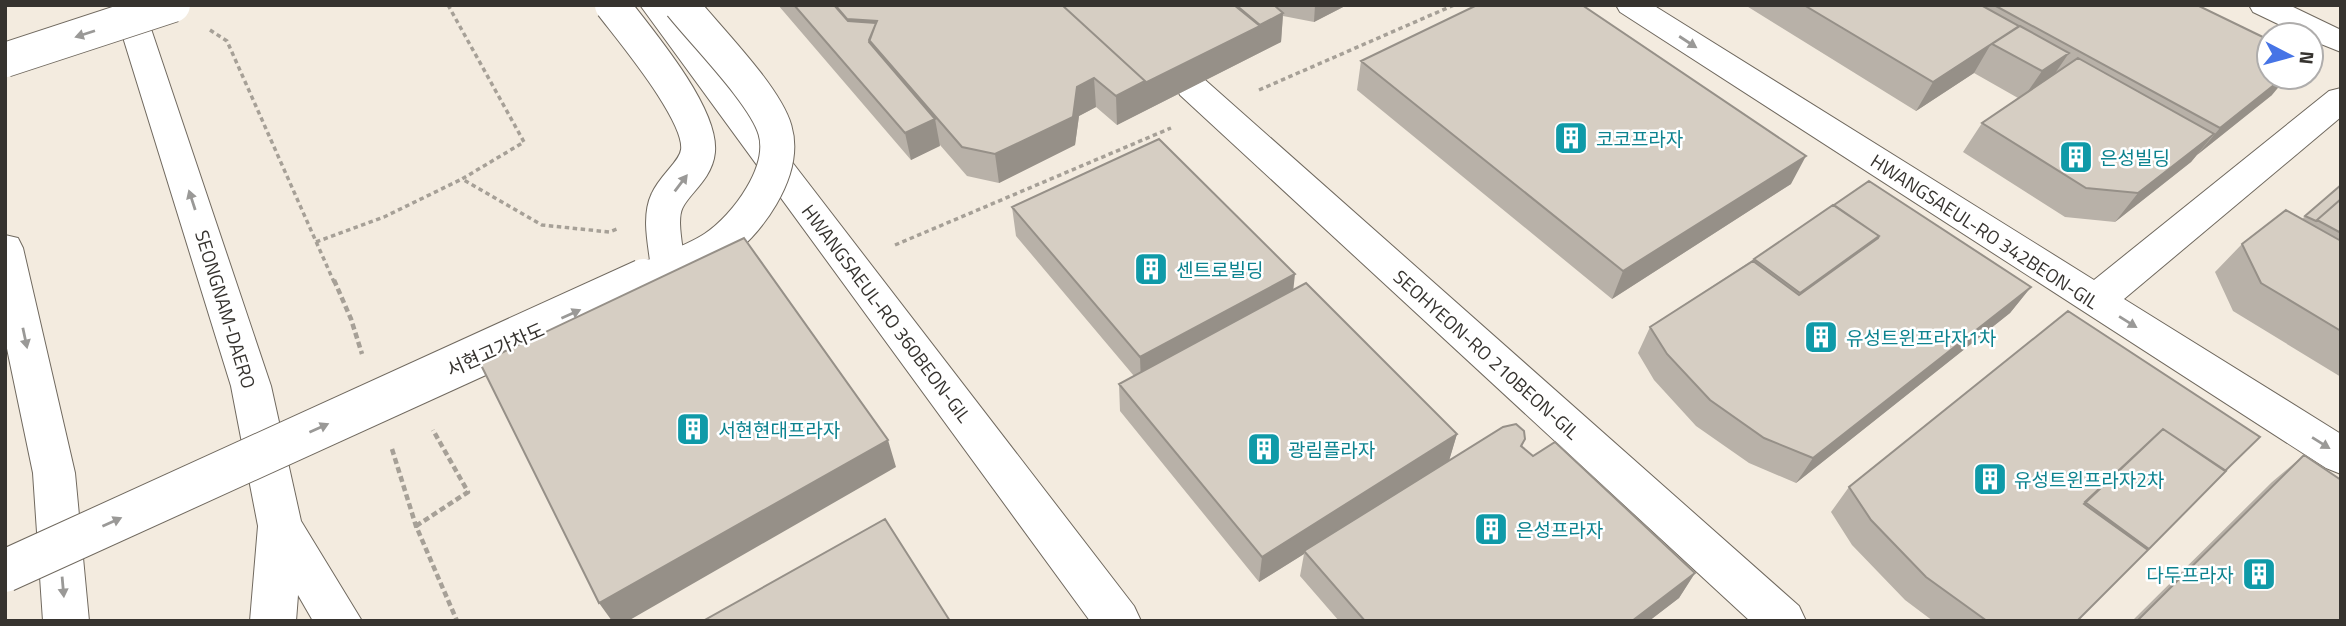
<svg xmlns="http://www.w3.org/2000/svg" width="2346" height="626" viewBox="0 0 2346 626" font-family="'Titillium Web','Noto Sans KR',sans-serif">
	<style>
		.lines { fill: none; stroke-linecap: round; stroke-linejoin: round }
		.street-casing { stroke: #70695f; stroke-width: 2 }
		.secondary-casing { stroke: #70695f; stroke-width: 2 }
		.primary-casing { stroke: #70695f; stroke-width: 2 }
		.path-far1 { stroke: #a6a097; stroke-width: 3.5; stroke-dasharray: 4.5 3.5; stroke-linecap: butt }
		.path { stroke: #a6a097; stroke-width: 4.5; stroke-dasharray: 6 3.5; stroke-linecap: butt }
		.street { fill: #fff; fill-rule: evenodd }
		.secondary { fill: #fff; fill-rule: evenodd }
		.primary { fill: #fff; fill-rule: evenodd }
		.street-bridge-far1-casing { stroke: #70695f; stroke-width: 36; stroke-linecap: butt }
		.street-bridge-casing { stroke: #70695f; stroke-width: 44; stroke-linecap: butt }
		.street-bridge-far1 { stroke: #fff; stroke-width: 34 }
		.street-bridge { stroke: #fff; stroke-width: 42 }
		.wall { fill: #b8b1a8 }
		.shaded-wall { fill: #969088 }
		.building { fill: #d6cec3; stroke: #969088; stroke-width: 2 }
		.oneway { fill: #9a9997 }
		.labels { text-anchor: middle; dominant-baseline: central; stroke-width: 5; stroke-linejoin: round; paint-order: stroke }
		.culture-label { font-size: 19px; fill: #0d838f; stroke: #fff; text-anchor: start }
		.street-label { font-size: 19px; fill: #36332f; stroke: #fff }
	</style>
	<rect width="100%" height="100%" fill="#f3ebdf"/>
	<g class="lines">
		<g class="street-casing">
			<path id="street" d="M640,5H671L1134,606L1141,621H1090Z
				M1616,5H1653L2094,280L2329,91L2341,88V117L2124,299L2341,434V474L2326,468L1620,12Z
				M1192,76L1204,79L1799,606L1806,621H1750L1180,95L1176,87L1180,79Z"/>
		</g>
		<g class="secondary-casing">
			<path id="secondary" d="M2249,5H2289L2341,30V52L2311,40V35H2301L2253,12Z"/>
		</g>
		<g class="primary-casing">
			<path id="primary" d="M113,5H143L271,386L301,521L362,621H313L298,595L296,621H250L258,526L231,386Z
				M5,235L18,238L23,248L75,473L89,621H43L33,473L5,339Z"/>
		</g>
		<path class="path-far1" d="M448,5L524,142L462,179L542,225L609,232L617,229
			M210,30L227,41L334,282
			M1259,90L1454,5
			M316,242L384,217L462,179
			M895,245L1171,128"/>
		<path class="path" d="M334,280L351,319L362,354
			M392,449L416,526L457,621
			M416,526L468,492L433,430"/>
		<use href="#street" class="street"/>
		<use href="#secondary" class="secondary"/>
		<use href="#primary" class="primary"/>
		<g class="street-bridge-far1-casing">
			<path id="street-bridge-far1" d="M612,5C635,35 702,114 698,151C696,171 675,183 667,201C658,220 667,250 668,270
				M5,60L173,5
				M640,282C664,271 693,262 714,248C747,226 787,171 775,130C765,95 705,35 681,5"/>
		</g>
		<g class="street-bridge-casing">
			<path id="street-bridge" d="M5,571L644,280"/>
		</g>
		<use href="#street-bridge-far1" class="street-bridge-far1"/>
		<use href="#street-bridge" class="street-bridge"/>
	</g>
	<path class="wall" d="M778,5H1347L1314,22L1283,16L1281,42L1117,125L1096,107L1079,116L1075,145L999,183L967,176L940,145L911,160Z
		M1745,5H2197L2272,95L2197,155L2191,162L2115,222L2065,217L1963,152L1982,123L2018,98L1974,73L1916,111Z
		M1361,61L1791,184L1612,299L1357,90Z
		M2341,185V377L2233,311L2215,272L2242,244L2302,219Z
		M1012,207L1293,290L1457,434L1449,460L1525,439L1522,447L1533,456L1695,573L1679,598L1649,621H1339L1300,576L1304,554L1259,582L1120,411L1119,384L1134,376L1016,236Z
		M1754,259L2031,287L2010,313L1796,483L1749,463L1696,426L1654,380L1638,353L1650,327Z
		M2304,455L2341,621H2132L2272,482Z
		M2225,471L2149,549L2077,621H1933L1905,600L1852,545L1831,512L1849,487Z"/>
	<path class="shaded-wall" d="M1315,5H1347L1314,22Z
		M1283,13L1281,42L1117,125L1116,96L1260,26V25Z
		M1991,44L1974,73L1916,111L1933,82Z
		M2069,53L2049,82L2022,100L2042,71Z
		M2284,77H2287L2272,95L2197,155L2220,128Z
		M1094,78L1096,107L1079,116L1075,145L999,183L995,154L1077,87Z
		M935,119L940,146L911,160L905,133Z
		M2214,134L2191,162L2115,222L2138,193Z
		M1806,156L1791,184L1612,299L1623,271Z
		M1295,274L1292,302L1141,384L1140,357Z
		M2031,287L2010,313L1796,483L1813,458Z
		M1457,434L1449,461L1304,551V554L1259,582L1262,557Z
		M888,440L896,467L628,621H612L599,603Z
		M1695,573L1679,598L1649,621H1632Z"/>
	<path class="building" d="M794,5H834L848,21L876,23L869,42L935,119L905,133Z
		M835,5H1062L1145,81L1116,96L1094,78L1077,87L1073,117L995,154L962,147L869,40L877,21L847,19Z
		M1062,5H1234L1260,26L1145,83L1144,82L1145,81Z
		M1236,5H1274L1283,13L1260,25Z
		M1477,5H1582L1806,156L1623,271L1361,61Z
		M1804,5H1981L2019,26L1933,82Z
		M1994,5H2197L2269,40V77H2284L2220,128Z
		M2020,26L2069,53L2042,71L1992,44Z
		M2078,58L2214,134L2138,193L2086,188L1982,123Z
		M1159,139L1295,274L1140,357L1012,207Z
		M1869,181L2031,287L1813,458L1764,438L1710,400L1667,354L1650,327L1753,261L1799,295L1878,238L1879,236L1834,205Z
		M2341,185V199L2317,220L2316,221L2305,216Z
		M2341,199V233L2317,220Z
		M1833,205L1879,236L1800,293L1754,259Z
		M2286,210L2341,241V331L2261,283L2242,244Z
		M744,238L888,440L599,603L480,363Z
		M1306,283L1457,434L1262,557L1119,384Z
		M2068,311L2260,437L2225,471L2163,429L2084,504L2148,550L2077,621H1987L1926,577L1871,520L1849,487Z
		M1516,424L1524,431L1525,439L1521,446L1533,456L1555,442L1695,573L1632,621H1365L1304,551L1503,427Z
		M2163,429L2226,471L2149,549L2085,502Z
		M2304,455L2341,480V621H2137Z
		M885,519L950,621H703Z"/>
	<defs><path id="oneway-solid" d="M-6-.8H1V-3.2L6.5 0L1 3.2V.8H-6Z" transform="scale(1.75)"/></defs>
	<g class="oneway">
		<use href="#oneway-solid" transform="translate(85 34) rotate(162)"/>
		<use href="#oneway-solid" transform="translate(1688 42) rotate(33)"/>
		<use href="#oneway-solid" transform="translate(681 183) rotate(-53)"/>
		<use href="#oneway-solid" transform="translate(192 200) rotate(-108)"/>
		<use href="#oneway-solid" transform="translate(571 314) rotate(-24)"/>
		<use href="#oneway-solid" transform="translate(2128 322) rotate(32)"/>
		<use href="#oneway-solid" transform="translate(25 338) rotate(78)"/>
		<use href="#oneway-solid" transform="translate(319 428) rotate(-24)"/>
		<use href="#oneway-solid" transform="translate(2321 443) rotate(32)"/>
		<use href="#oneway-solid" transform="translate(112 522) rotate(-24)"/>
		<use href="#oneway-solid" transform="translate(63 587) rotate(85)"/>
	</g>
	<defs>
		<g id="building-square" transform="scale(1.75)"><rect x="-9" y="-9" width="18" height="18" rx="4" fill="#0f9aa8" stroke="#fff"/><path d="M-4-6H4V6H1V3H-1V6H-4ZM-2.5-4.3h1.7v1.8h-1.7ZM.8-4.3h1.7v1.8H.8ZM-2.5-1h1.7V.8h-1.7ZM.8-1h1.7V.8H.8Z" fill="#fff"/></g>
	</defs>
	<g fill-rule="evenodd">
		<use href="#building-square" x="1571" y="138"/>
		<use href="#building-square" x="2076" y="157"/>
		<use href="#building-square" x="1151" y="269"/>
		<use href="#building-square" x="1821" y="337"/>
		<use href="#building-square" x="693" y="429"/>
		<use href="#building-square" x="1264" y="449"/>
		<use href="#building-square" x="1990" y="479"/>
		<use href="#building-square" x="1491" y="529"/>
		<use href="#building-square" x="2259" y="574"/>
	</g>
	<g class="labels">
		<g class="culture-label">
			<text x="1596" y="138">코코프라자</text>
			<text x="2100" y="157">은성빌딩</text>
			<text x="1176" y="269">센트로빌딩</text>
			<text x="1846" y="337">유성트윈프라자1차</text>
			<text x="718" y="429">서현현대프라자</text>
			<text x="1288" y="449">광림플라자</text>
			<text x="2014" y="479">유성트윈프라자2차</text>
			<text x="1516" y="529">은성프라자</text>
			<text x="2234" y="574" text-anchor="end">다두프라자</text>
		</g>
		<g class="street-label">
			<text transform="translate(1985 231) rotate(33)">HWANGSAEUL-RO 342BEON-GIL</text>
			<text transform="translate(226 309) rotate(73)">SEONGNAM-DAERO</text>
			<text transform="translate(887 313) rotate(53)">HWANGSAEUL-RO 360BEON-GIL</text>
			<text transform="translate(495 349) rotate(-24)">서현고가차도</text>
			<text transform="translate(1487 354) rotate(42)">SEOHYEON-RO 210BEON-GIL</text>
		</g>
	</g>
	<rect width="2346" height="626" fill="none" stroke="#36332f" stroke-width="14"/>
	<g transform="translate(2290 56) rotate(96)"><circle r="33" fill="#ffffff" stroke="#afadac" stroke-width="2"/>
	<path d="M0-5L12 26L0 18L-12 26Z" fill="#4674e6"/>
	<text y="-10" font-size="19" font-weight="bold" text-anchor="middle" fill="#36332f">N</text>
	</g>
</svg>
